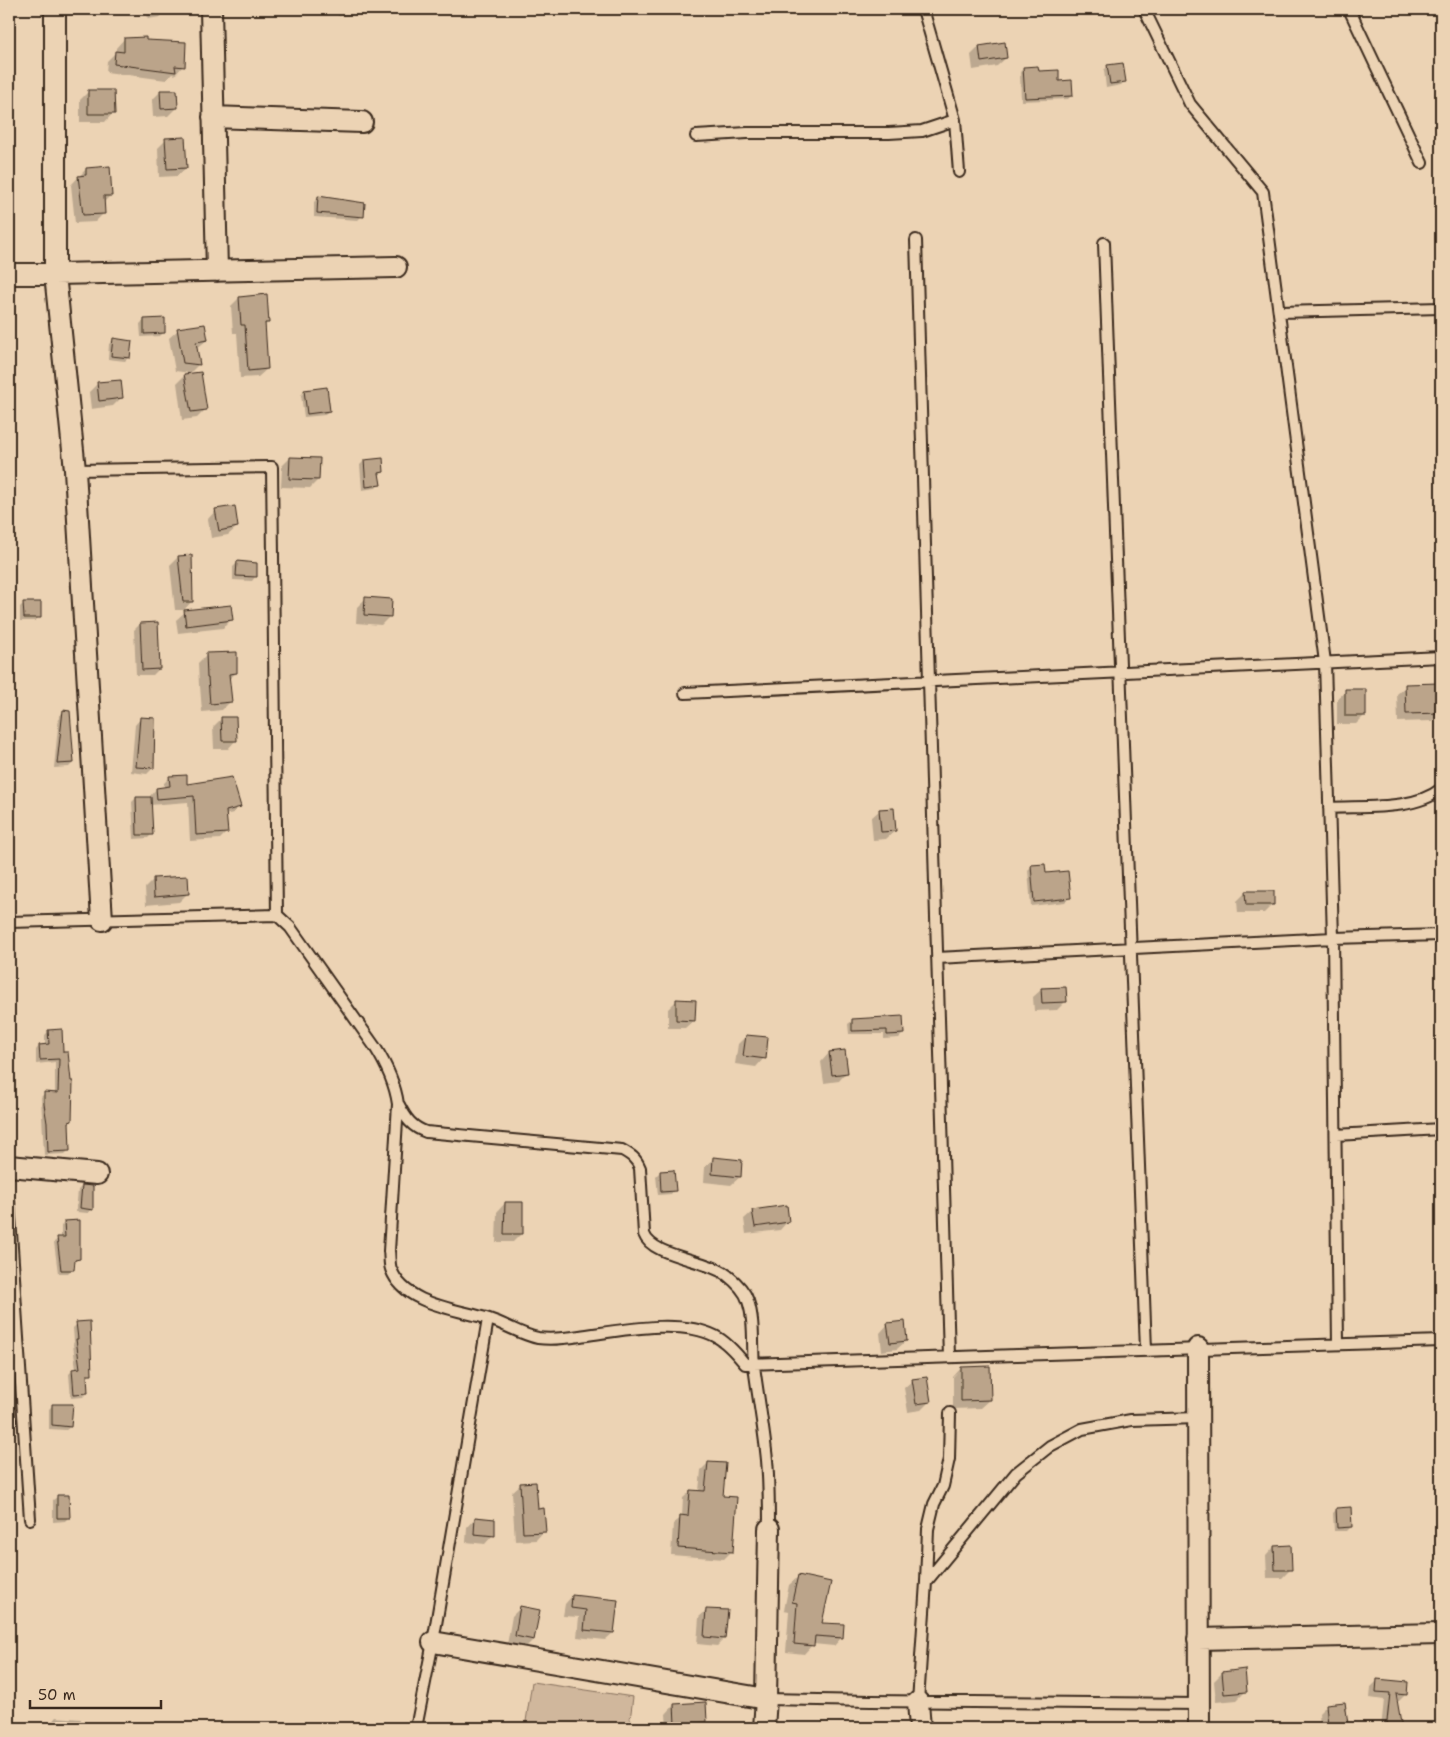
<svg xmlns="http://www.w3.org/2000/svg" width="1450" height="1737" viewBox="0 0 1450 1737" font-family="'Shantell Sans',sans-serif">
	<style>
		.green { fill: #d0b79c; stroke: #86705d }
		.shadow { fill: #0003 }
		.building { fill: #bba48a; stroke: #3b2a1e }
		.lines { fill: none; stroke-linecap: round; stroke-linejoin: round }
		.lane-casing { stroke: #3b2a1e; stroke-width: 14 }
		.street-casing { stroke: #3b2a1e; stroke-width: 24 }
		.lane { stroke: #ecd3b4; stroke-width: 10 }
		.street { stroke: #ecd3b4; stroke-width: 20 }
	</style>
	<rect width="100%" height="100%" fill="#ecd3b4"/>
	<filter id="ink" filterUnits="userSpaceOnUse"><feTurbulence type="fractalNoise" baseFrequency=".02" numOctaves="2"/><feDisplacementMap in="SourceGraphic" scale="10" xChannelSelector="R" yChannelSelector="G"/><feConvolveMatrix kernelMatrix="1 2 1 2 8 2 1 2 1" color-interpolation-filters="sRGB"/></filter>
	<g filter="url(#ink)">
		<path class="green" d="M532,1682L633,1697L629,1728H525Z"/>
		<path class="shadow" d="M146,9H167V10L160,17L148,19Z
			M337,9H374L371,12H353L350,15L338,16Z
			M124,39L144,41L183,66L175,75L172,74L166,80L106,72L107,61L116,52V48Z
			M979,47L1006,58L997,66L973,70L971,55Z
			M9,48L11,49L9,60Z
			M1108,66L1124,82L1121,85L1106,88L1104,70Z
			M1024,68L1037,72L1058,82L1072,95L1068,99L1021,101L1020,72Z
			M161,91L177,107L168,116L153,117L152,100Z
			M88,92L113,113L105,122H80V100Z
			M166,140L186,168L177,176L159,177L158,148Z
			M86,169L111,195L103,203L104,213L95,222L75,223L71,185Z
			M318,198L362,216L358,220L314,217V202Z
			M239,298L268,322L264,326L267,369L258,377L240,378L237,333H233L231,306Z
			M144,320L164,332L160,336L141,337L140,324Z
			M178,330L207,340L196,349L198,365L190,373L175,371L169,338Z
			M113,340L129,357L125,361L108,359L109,344Z
			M185,375L206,409L197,418L182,420L177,383Z
			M98,383L121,398L113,406L91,409L89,392Z
			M305,391L329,411L325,415L304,417L301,395Z
			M290,458L318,480L310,488L281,487L282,466Z
			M364,461L383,472L378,476L379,484L376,488L362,490L360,465Z
			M9,475L11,486L9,488Z
			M216,510L237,527L228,535L211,538L208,519Z
			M178,557L192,601L184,610H175L170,565Z
			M237,563L255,577L252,581L233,580V567Z
			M366,598L390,616L381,625L356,623L357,607Z
			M24,603L39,617L35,621H20V607Z
			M185,612L231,620L223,628L178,633L176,620Z
			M140,624L159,669L153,675H136L134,630Z
			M9,629H13V644L9,648Z
			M206,655L236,673L228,680L230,702L222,710L202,712L200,686H199L198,663Z
			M1406,686L1441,712L1432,721L1398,722L1397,694Z
			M1346,691L1365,715L1356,724H1337V699Z
			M63,712L73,763L69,767L54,768L59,716Z
			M141,718L153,768L147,774L131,772L135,725Z
			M221,719L236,740L228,749H214L213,727Z
			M170,777L239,806L233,813L225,815L226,833L220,839L190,841L188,802L150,805L152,834L148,838L134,839L132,802L136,798H150V796L156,789L164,788V783Z
			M880,810L895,831L886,839L873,840L871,818Z
			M1032,866L1045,875L1069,898L1065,902L1031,906L1028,870Z
			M153,880L188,893L179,902L146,905L145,888Z
			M1246,892L1273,904L1264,913H1238L1237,901Z
			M1042,989L1066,1001L1057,1010L1034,1011L1033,997Z
			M677,1000L694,1020L685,1028H668V1009Z
			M852,1021L903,1034L899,1038L884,1039V1034H849L848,1024Z
			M49,1031H60L71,1121L68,1124L69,1150L65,1154L44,1155L41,1097L45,1093L55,1094V1062L36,1064V1050L39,1046L45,1045V1035Z
			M746,1036L764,1058L756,1067L735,1064L738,1044Z
			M829,1053L847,1072L839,1081L824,1083L821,1062Z
			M714,1158L740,1177L731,1185L704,1182L705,1167Z
			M660,1172L674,1190L671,1194L658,1195L656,1176Z
			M82,1186L92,1209L88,1213L76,1212L78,1190Z
			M505,1203L521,1234L513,1242H496L497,1212Z
			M753,1211L788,1221L780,1230L746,1234L744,1219Z
			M65,1222L79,1258L73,1263L72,1269L68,1273H58L54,1242L58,1239L61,1238V1226Z
			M77,1324L91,1374L87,1378V1393L83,1397L71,1398L69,1374L73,1370H76L73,1344L74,1342L73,1328Z
			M888,1324L906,1341L897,1349L882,1351L880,1333Z
			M961,1368L990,1400L981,1408L953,1409V1377Z
			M913,1380L930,1401L921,1410L908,1412L904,1388Z
			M53,1405L70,1427L66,1430L49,1429V1409Z
			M708,1463L722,1497L731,1552L724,1559L671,1555L673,1524L682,1517L683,1498L691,1491H699L701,1470Z
			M521,1484L537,1510L544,1531L536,1540L515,1541L512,1492Z
			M57,1497L69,1517L65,1521L53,1522V1500Z
			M1337,1509L1351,1527L1347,1531H1334L1333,1513Z
			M475,1518L493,1535L485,1544L466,1542L467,1527Z
			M1274,1547L1291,1569L1282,1578H1267L1266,1556Z
			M798,1577L821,1624L842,1637L834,1646L813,1644L804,1654L786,1652L789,1611L784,1610L789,1585Z
			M572,1596L613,1633L605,1640L577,1637L579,1617L563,1616L565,1604Z
			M521,1607L533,1640L525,1648L507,1645L512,1616Z
			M707,1610L724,1639L717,1646L697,1644L699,1617Z
			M1222,1673L1246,1691L1237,1700L1216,1702L1214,1681Z
			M1378,1680L1406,1694L1399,1701H1396L1401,1728H1381L1384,1700L1370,1698L1371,1687Z
			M674,1705L706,1721L699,1728H667L666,1714Z
			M1327,1705L1346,1724L1342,1728H1320L1319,1713Z
			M56,1717L81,1719L80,1728H47L48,1726Z"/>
		<path class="building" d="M146,37V40L186,42L185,67L175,66L176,72L114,64L115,51L124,52V38Z
			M1005,42L1007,58L981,62L979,46Z
			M1123,63L1126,82L1110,84L1107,65Z
			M1038,66L1039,71L1059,70V81L1072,80L1073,96L1025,98L1023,67Z
			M88,90H114L115,114H88Z
			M160,90H177L178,108L161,109Z
			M185,137L187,168L167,169L165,138Z
			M110,166L112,196H104L105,214L83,215L78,176L86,175V168Z
			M318,196L365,203L364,217L317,213Z
			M267,294L269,323H265L268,369L248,371L245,325H241L239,297Z
			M165,318V333L144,334V319Z
			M205,324L208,340L196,342L200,365L183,363L177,328Z
			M113,338L132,341L130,358L111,356Z
			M201,372L207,410L191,412L184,374Z
			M121,380L123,398L99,401L97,382Z
			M327,387L330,411L307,414L304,390Z
			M290,457L320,458L319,480L289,479Z
			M383,458L384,472L379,473L381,485L366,487L364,460Z
			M235,506L238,527L219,531L215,509Z
			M192,555L193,602H183L178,556Z
			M237,561L257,563V577L236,576Z
			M365,597L392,599L391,617L364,615Z
			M23,602H41V618H24Z
			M231,605L233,620L186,626L184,610Z
			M158,622L160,669L142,670L140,623Z
			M237,652V673L229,674L232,702L210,704L208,678H207L206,653Z
			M1440,683L1441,713L1406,714L1405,684Z
			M1345,689H1366V716H1345Z
			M63,710L70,711L74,763L57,764Z
			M140,717L155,718L154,768L136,767Z
			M221,717H236L237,741H222Z
			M187,775V784L232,777L241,807L226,811L228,833L196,835L194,796L157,799L156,788L170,786L169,776Z
			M136,797H151L153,835H137Z
			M894,808L896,831L881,832L879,809Z
			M1045,864L1046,873L1068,871L1071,898L1034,902L1031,865Z
			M188,876L189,894L154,897L153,878Z
			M1245,891H1274V905H1246Z
			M1066,987L1067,1002L1042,1003L1041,988Z
			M676,999L696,1000L695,1021L676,1020Z
			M903,1016L904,1034L887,1035V1030L852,1031V1019Z
			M62,1029L63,1052H68L71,1081H73L72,1121L69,1122L70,1151L48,1152L47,1123L44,1104V1092L58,1093L59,1059L40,1060L39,1045L49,1044L48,1030Z
			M746,1035L768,1037L766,1059L743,1056Z
			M845,1050L848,1073L832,1075L829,1052Z
			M713,1157L742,1160L741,1177L712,1174Z
			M674,1170L676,1191L661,1192L660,1171Z
			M82,1185L93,1186V1210L80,1208Z
			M505,1202H523V1234H504Z
			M787,1205L789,1222L755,1227L752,1210Z
			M80,1220V1259L75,1260L74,1270H61L57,1237H65L64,1221Z
			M90,1321L92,1375H87L88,1393L74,1394L72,1369L80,1368L76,1339H78L76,1322Z
			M905,1321L907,1341L890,1343L887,1323Z
			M990,1366L991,1400L961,1401V1367Z
			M927,1377L931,1402L916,1404L912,1379Z
			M52,1404H73L71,1427L52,1425Z
			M708,1462L726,1463L723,1496L737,1497L733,1552L678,1548L680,1515L688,1516L690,1490L705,1491Z
			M536,1482L538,1509L544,1508L546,1532L523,1533L520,1483Z
			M57,1495H69L70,1518H57Z
			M1351,1507L1352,1527L1337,1528L1336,1508Z
			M475,1517L495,1519V1536L474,1534Z
			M1291,1545L1292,1570H1275L1274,1546Z
			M798,1575L831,1582L822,1623L844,1624L843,1638L815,1636L814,1646L794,1644L797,1603L792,1602Z
			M572,1595L618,1600L614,1633L584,1630L586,1610L571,1608Z
			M520,1606L540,1610L534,1640L515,1636Z
			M706,1609L728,1610L725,1639L704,1637Z
			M1245,1669L1247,1692L1224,1694L1222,1672Z
			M1377,1679L1408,1682L1407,1695L1396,1694L1402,1728H1388L1387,1721L1390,1693L1376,1692Z
			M706,1702L707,1722L675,1724L674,1704Z
			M1345,1702L1348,1724L1328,1726L1326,1704Z"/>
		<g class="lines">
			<g class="lane-casing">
				<path id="lane" d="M923,9L955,120L959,172
					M1144,9L1190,104L1263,192L1325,662L1333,938L1338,1344
					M1349,9L1422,163
					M696,136L747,133H889L922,131L955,120
					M916,240L949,1357
					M1104,243L1146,1350
					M1280,312L1441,308
					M75,470L272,467L277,915
					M685,693L1441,657
					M1329,808C1363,806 1414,811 1441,789
					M9,922L277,915L290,927L375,1047C387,1066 395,1083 398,1104L389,1251C390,1256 389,1264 391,1269C404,1305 457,1309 489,1319C505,1324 522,1335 538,1338C552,1340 567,1338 580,1336C618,1331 680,1318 715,1336C727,1342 737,1354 745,1364L1441,1341
					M937,958L1333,938L1441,935
					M399,1105C406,1119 412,1127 426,1132L622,1150C631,1155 636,1158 640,1168L644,1234C652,1257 707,1259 727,1275C736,1282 745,1291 748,1301C755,1322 752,1345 754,1366C758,1397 764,1429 767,1460C769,1483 769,1506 769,1529
					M1336,1135L1441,1129
					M9,1202L30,1519
					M926,1582L928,1529L934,1504L943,1486L949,1459L950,1413
					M766,1699L871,1701L1200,1704
					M918,1702L926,1582L1016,1473L1050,1446L1082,1429L1131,1420L1198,1418
					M416,1728L433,1642L488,1319"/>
			</g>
			<g class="street-casing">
				<path id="street" d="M55,9V274L75,470L102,920
					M211,9L217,271
					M213,117L362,122
					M9,274H55L396,267
					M9,1166L97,1174
					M1198,1348L1199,1728
					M1198,1639L1441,1634
					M433,1642L766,1699L764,1728
					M766,1699L769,1529
					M918,1702L920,1728"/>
			</g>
			<use href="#lane" class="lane"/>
			<use href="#street" class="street"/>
		</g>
	</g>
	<rect width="1450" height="1737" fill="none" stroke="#ecd3b4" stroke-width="30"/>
	<rect x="15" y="15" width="1420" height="1707" fill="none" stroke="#3b2a1e" stroke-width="2" filter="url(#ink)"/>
	<path d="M30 1700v8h131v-8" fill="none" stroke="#3b2a1e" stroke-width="2.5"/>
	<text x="38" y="1700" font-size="15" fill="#3b2a1e" stroke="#ecd3b4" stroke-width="4" paint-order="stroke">50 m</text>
</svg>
